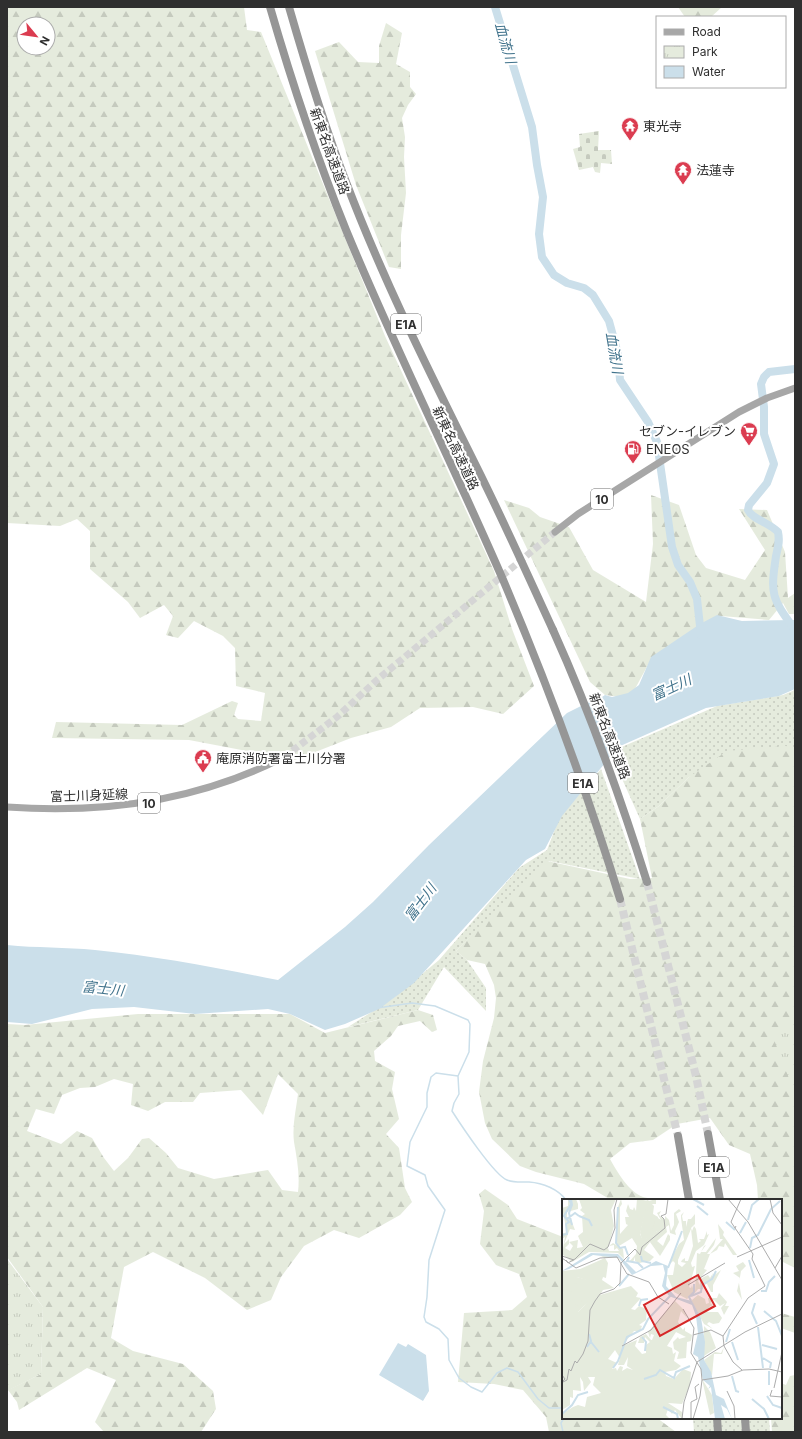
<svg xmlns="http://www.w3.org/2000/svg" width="802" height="1439" viewBox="0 0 802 1439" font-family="Inter,'Noto Sans JP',sans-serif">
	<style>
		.grass { fill: url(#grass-dots) }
		.forest { fill: url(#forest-firs); fill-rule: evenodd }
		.cemetery { fill: url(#cemetery-stones) }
		.park { fill: url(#park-tufts) }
		.water { fill: #cbdfea }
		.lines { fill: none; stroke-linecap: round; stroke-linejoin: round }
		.stream { stroke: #cbdfea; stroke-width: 1.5 }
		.river { stroke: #cbdfea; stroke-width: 8 }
		.primary-tunnel { stroke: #d5d5d5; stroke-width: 7; stroke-dasharray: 7 3.5; stroke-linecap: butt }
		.motorway-tunnel { stroke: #d5d5d5; stroke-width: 8; stroke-dasharray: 8 4; stroke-linecap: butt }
		.primary { stroke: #a7a7a7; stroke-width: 7 }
		.motorway { stroke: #969696; stroke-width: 8 }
		.motorway-bridge { stroke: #969696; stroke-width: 8 }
		.labels { text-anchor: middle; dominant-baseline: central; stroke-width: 4; stroke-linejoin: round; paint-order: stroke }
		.shield { fill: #fff; stroke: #6d6d6d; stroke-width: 1 }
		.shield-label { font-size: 12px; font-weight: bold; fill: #2f2f2f }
		.poi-label { font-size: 13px; fill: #2f2f2f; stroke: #fff; text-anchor: start }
		.street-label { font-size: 13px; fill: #2f2f2f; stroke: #fff }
		.water-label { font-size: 14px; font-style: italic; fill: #41738c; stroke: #fff }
		.inset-river { fill: none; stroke: #cbdfea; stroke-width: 2 }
		.inset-road { fill: none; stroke: #acacac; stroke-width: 1 }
		.view { fill: #d62828; fill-opacity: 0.15; stroke: #d62828; stroke-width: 2 }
		.inset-edge { fill: none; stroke: #2f2f2f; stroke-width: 2 }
	</style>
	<defs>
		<pattern id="grass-dots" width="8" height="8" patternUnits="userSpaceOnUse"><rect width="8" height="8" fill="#e5ebdd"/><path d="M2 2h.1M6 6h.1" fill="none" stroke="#c5cabe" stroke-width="1.8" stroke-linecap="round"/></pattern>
		<pattern id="forest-firs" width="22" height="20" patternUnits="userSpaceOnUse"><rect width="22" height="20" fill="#e5ebdd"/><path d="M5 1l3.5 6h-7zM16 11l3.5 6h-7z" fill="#c5cabe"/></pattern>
		<pattern id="cemetery-stones" width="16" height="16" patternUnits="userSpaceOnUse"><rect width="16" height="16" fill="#e5ebdd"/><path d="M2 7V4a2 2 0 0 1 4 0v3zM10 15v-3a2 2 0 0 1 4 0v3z" fill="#c5cabe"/></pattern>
		<pattern id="park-tufts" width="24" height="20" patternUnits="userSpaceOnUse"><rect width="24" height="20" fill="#e5ebdd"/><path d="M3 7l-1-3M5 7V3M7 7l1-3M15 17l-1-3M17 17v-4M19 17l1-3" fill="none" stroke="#c5cabe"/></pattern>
	</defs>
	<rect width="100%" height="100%" fill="#fff"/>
	<path class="grass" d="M795,690V749L689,777L659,806L640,819L610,752L717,706L783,695Z
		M601,769L640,879L549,861L456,951L467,960L486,988V1011L444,967L418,1010L348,1027L392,999L439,960L519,868L547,850L560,816Z
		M693,1418H769L770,1432H694Z"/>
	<path class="forest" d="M7,7H244L247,30L261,32L385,336L494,571L512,629L534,686L503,714L473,707L420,708L391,727L351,738L295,760L189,740L52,738L56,722L182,725L232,701L238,703L234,715L238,719L261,721L265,693L236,686L235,648L223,636L194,621L178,638L166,635L173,616L164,605L140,618L128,602L90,569V531L77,519L60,526L7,523ZM24,24H48V48H24Z
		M678,7H722L711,17H685Z
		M386,23L402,33L396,64L410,72V87L416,94L408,105L402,118L405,137L404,157L406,193L401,235V269L389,267L356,185L315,51L339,42L358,62L379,63V46Z
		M651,495L679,505L696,555L706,568L745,580L765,550L739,509L767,510L785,552L788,598L795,593V614H789L783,603L769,620L721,616L649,663L630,698L605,695L590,682L504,500L529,508L540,517L569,527L593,570L646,602L653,544Z
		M786,746L795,748V1268L781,1261V1200H758L757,1185L750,1154L729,1145L710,1118L677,1124L653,1140L630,1143L610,1159C618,1173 628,1191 643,1197C646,1199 665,1198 671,1200H611L584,1184L536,1172L520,1166L492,1139L485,1123L479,1092L483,1061L494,1018L496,998L494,985L485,964L467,960L456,951L547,861L630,879L652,878L640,819L659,806L689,777L727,751Z
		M418,1010L433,1015L437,1030L432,1032L420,1021L398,1026L391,1036L374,1051L375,1061L395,1072L392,1089L399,1119L386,1134L399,1148L405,1188L412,1202L400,1215L359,1238L334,1230L304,1246L281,1277L271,1300L247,1310L205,1278L153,1252L124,1267L111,1338L133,1351L183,1364L213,1391L216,1409L201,1432H104L95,1422L116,1380L87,1368L19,1410L17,1402L8,1390L41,1374L43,1307L7,1257V1024L25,1025L138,1014H290L325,1033ZM278,1074L298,1094C296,1110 292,1126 294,1142C297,1159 300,1175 298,1192L282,1190L268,1170L214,1179L178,1168L166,1153L149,1138L142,1139L128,1158L114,1171L104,1158L92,1138L77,1131L61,1144L27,1131L36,1109L54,1114L62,1095L80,1088L95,1087L114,1079L133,1084L131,1105L148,1111L165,1102H193L200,1093L241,1090L263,1115Z
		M485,1189L508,1205L517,1219L563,1237V1418H657L676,1432H549L546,1417L523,1390L494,1384L458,1382L464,1313L512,1310L527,1297L519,1274L496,1265L480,1244L484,1211L479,1194Z
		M781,1313L795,1317V1333L781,1328Z
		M795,1375V1432H772L771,1418H781V1383L786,1385L790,1376Z"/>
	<path class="cemetery" d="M599,131L598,150H611L612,164L601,163L600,173L595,172L593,167L579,170L573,149L580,147L579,134Z"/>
	<path class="park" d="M795,1019V1094L773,1037Z
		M7,1259L43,1307L41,1374L7,1391Z"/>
	<path class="water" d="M717,615L742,621L795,620V689L779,696L706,708L618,747L562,816L545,849L526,860L414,983L379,1009L345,1024L325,1030L290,1014L268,1009L195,1014L134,1007L92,1009L32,1024L7,1022V945C36,948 66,947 95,950C156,956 218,968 278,980L345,927L373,902L429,845L567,713L589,702L591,704L605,695L612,697L628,693L639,685L651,657L700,624Z
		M398,1343L406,1347L408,1344L426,1355L429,1391L423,1401L379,1375Z"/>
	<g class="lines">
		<path class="stream" d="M377,1008L412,1003L435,1006L468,1020L470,1024L469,1052L458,1076L459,1094L454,1103L452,1111C461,1125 494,1175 507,1180C514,1183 522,1182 529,1182C543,1183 558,1189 566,1200
			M458,1076L436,1073L431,1077L427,1093V1107L410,1142L407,1166L425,1175L428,1186L445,1210L429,1260L427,1297L424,1317L426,1322L439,1329L448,1339L449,1360L459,1378L471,1387L482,1392L497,1373L507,1368L518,1372L538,1399L549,1408H562L563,1412
			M563,1432L561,1423L564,1418"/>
		<path class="river" d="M495,7L532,127L537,165L543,197L539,234L542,257L554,275L567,283L584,288L593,295L609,321L618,354L620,380L648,422L657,442L672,547L678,565L690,582L697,599L701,635
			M795,369L769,372L764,377L761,384L764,407V434L774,464L767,483L749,505L748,510C752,519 770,523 778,532C780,541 778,547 776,556C770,596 772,598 795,630"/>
		<path class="primary-tunnel" d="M284,757L337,717L377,680L555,532"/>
		<path class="motorway-tunnel" d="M647,882L696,1076L708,1134
			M620,899L678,1136"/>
		<path class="primary" d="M555,532L578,514L739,412L767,398L795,388
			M7,807C103,814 198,801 284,757"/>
		<path class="motorway" d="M270,7C292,83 317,158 346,230C395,349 453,464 504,582C548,686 587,791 620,899
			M553,630C590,712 620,796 647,882
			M708,1134L720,1200
			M678,1136L689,1200
			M717,1418L718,1432
			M745,1418L746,1432"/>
		<path class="motorway-bridge" d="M289,7C306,66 324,125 346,182C385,285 435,383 484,482C508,531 530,580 553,630"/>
	</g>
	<defs>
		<g id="temple-pin" transform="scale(0.9)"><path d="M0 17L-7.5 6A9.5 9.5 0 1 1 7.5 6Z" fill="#db3c50" stroke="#fff"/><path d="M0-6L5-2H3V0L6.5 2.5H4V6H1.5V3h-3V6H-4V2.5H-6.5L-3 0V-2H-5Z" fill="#fff"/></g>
		<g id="supermarket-pin" transform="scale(0.9)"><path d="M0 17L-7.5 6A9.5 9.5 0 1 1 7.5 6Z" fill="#db3c50" stroke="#fff"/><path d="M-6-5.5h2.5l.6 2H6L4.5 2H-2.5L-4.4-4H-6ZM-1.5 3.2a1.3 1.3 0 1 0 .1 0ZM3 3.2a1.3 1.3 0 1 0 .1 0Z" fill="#fff"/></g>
		<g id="fuel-pin" transform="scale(0.9)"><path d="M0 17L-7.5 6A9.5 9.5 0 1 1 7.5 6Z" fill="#db3c50" stroke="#fff"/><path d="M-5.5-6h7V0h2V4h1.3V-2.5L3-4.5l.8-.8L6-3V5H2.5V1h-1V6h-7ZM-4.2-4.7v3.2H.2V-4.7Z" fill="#fff"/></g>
		<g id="civic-pin" transform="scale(0.9)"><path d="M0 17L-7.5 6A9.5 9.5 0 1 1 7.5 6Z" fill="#db3c50" stroke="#fff"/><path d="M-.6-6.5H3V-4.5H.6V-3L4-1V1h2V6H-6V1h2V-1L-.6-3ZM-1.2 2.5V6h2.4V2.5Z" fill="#fff"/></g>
	</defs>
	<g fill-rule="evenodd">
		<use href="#temple-pin" x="630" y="126"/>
		<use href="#temple-pin" x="683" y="170"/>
		<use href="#supermarket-pin" x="749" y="431"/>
		<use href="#fuel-pin" x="633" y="449"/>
		<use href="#civic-pin" x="203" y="758"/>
	</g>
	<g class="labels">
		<g class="shield">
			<rect x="391" y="314" width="30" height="20" rx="3"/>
			<rect x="591" y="489" width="22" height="20" rx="3"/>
			<rect x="568" y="773" width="30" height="20" rx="3"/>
			<rect x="138" y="793" width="22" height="20" rx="3"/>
			<rect x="699" y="1157" width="30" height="20" rx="3"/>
		</g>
		<g class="shield-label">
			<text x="406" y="324">E1A</text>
			<text x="602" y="499">10</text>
			<text x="583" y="783">E1A</text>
			<text x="149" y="803">10</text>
			<text x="714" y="1167">E1A</text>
		</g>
		<g class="poi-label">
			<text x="643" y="126">東光寺</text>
			<text x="696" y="170">法蓮寺</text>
			<text x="736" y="431" text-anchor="end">セブン-イレブン</text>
			<text x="646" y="449">ENEOS</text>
			<text x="216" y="758">庵原消防署富士川分署</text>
		</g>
		<g class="street-label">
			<text transform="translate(330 151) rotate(70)">新東名高速道路</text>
			<text transform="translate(456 448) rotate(65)">新東名高速道路</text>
			<text transform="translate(610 736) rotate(69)">新東名高速道路</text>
			<text transform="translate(89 795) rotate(-2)">富士川身延線</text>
		</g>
		<g class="water-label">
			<text transform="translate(506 43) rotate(74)">血流川</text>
			<text transform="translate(615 353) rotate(80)">血流川</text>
			<text transform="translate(671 687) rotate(-25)">富士川</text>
			<text transform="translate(420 902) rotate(-53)">富士川</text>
			<text transform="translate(103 988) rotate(6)">富士川</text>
		</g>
	</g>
	<g transform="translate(562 1199)">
		<rect width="220" height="220" fill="#fff"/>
		<path d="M85,0L92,7L91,15L96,18L95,32L83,41L80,40L78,34ZM15,78L30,82L31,98L14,115L3,109L0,83ZM142,127L148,133L154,149L142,157ZM162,148L160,155H152L150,177L142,161L153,153L159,154ZM140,180L150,196L152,214L148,216Z" fill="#e5ebdd"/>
		<path d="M6,0H14L16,5V10L5,13V18H8L13,31L8,30L2,45L7,40V45L3,49L8,52L11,47L7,43L16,41L15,49L21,48L16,37L21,33L20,17L23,15L18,11L20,9L17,0H54L49,11L52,27L46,49L47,52H57L55,49L52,51V46L47,47L51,44L61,50L62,60L56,54L27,53L10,63L0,55L3,38L0,40V35L5,33L0,9L6,7ZM59,0L60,5L58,8V35L66,26L64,25L63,18H67L64,12L66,5L68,10L71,11L72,8L74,12L75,0L87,2L94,0V5H88V11L87,3H85L87,11L86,13L85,5L78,35L80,39L84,27V40L89,35L87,34L86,36L87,33L90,35L95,32H90L94,18L90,20L89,13L91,18L93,17L99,21L95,14L99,12L97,16L103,21V17L107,21L109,32L112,26V14L117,10L119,12L114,15L117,23L113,32L114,36L108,34L107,26L104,28L105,33L95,42L101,47L106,35L108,37V41L98,57L88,43L82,51L92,58L88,62L77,64L73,62V58L71,63H67L74,55L75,47L70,39L57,47L54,44L56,8ZM122,13L120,17L121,22H124V28L126,20H129L133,15V25L129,29L130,32L132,27L134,30L136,44L139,42L137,40H142L145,32V36L147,35L142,46L134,52L129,64L130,68L133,67L127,88L129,89L130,86L132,93L125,100L112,93L105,76H111L113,64L111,62L107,66V64L117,45L122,41L119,19V16ZM129,30L131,47L126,62H123V59L120,61L119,63L124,64L120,68L116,65V61ZM156,25L162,33L161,36L175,56H171L163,44L162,48L157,47L155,51L148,55L161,40H158ZM154,39L152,46L145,55H148L142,70L145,71L136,82L138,86V80L146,76V79V76L148,79L151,74L150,78L159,71L151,86V93H149L145,85L140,86L141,90H136L133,94L135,54L138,55L142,47L144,46L139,53H144ZM39,57H53L57,59L59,62L55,58L43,59L46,64L44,79L41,78L40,81L52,89L41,91L38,96L69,87L76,94L74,98L79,99L69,110L73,111L77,107L85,110L84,121L77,126L80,127L78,132H72L60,147L75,141L73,147L80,155L84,154V146L88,143L83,138L82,144H76L78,138L84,135L89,141H90L92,136L89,135L88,139L86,133L113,102L121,110L125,119L119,112L116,123L118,126L115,130L118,127L121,131L123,128V132L130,136L129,142L125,143L124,159L115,160L117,153L112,150L111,143L116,138L117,140L124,138L114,133L105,147L110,149L111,155L114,153L112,162L119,167L114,171L103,173L104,177L112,180L121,170L129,173L128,186L120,205L106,204L120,213V220L113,211L110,215L106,210L104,216L108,220H0V215L11,208L16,206L23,208L25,198L39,194L31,186L33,178H26L29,183L22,192L21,183L18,178L19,192L11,191V199L8,198V206L0,211V89L10,93L0,92L6,98L10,95L7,98L9,104L6,99L3,104L13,114L12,107L17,108L11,103L10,99L17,108L16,113L22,107L16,101L21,105L17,98L21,103L22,107L26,102L24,100L30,97L27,93L21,95L30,83L15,78L14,83L17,85L0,84V72L18,70L43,59ZM53,151L58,159L56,166H62L66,158L65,167L71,171L65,169L60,172L61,168L58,167L55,172L54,169L50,170L55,164L46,160ZM181,63L184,67L179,72L177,84L180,101L175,92L178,79L171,74L177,72L174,67ZM157,94L165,103L163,107H167L162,116L159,109L163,104L158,107L152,101L148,104L151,106L147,108L145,113H156L160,119L157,124L151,125L147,123L145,125L151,130L142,125L128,99L130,101L136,96L143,100L144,105L147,104L146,99H155Z" fill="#e5ebdd" fill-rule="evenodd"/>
		<path d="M29,54L56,55L74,73L94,62L106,67L104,87L114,98L130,102L139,119L143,143L142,161L149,173L154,196L162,200L170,220L165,210L159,206L163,220H153L149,188L146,190L148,187L141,181L136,158L131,155L136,134L134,117L130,106L107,97L100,87L103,74L101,66L89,67L70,76L57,59L31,56L7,70L0,72Z" fill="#cbdfea"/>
		<path class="inset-river" d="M9,0L10,6L7,14L10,26M131,0L142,6M135,7L146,16M56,8L54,44L58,49L63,48L66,56M17,17L27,21L30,27M5,20L13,14L17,17M186,21L190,6L197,0M164,23L173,31M178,34L184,23M0,36L5,35L4,25L7,23L2,17L9,5L7,0M188,49L190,39L196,36L209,10L218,2M79,57L80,62L89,64M67,58L65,62L76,64L81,69M187,61L192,79M106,69L120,32M57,87L67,75M199,92H204L207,83L213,77M129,97L139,93L140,86L150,80L154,72M129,102L127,98L132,93V85M193,104L190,114L195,125M77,107L79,101L86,100M202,112L214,122L220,137M196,128L201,169M80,138L84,143L83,152M29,143L37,153M164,143L168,130M170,143L176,161M200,146L215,150M25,148L29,142L27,135M201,159L209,164L208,169M51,169L56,162L65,138L81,130L86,120L109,96M207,172V186M170,177L174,192L177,193M82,180L94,176L98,171L112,179L114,173L128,167M205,197L211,206L220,209M190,200L202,210L207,220M101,208L115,215L116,220M0,215L10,206L16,196L26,193"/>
		<path class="inset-road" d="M166,0L186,23L220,81M208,0L211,14L220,26M174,27L173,29L169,23L179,0M173,29L191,55L190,60L203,87L186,99L161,137L162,147L171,163L180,171M0,57L12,61M175,58L220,38M0,59L14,69L38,59L55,58L65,75L87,83L96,98L107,105M4,61L6,64L13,60L28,45L42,51L46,48L53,29L52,11L55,0M213,69L220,57M126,86L163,64M121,110L132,129L129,154L139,170L140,181M131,136L149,131L161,137M60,147L89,131L119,94M0,176L3,180L1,182V183L5,181L7,170L9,172L13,162L15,164L21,155L26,142L28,111L33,102L38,95L52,90L58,84L59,64L73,50L78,56L80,48L103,29L102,20L99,17L104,15L106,0M212,189L220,153M210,191L208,197L220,198M165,192L172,207L173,220M129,219V203L135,200L133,188L137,185M120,220L122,203L135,163L183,133L220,115M131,220L138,197L140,181L166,177L181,171L207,170L220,173"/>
		<path class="view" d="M136,76L153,107L98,137L82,106Z"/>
		<rect width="220" height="220" class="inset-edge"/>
	</g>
	<rect width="802" height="1439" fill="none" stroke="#2f2f2f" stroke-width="16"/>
	<rect x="656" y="16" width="130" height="72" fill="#ffffff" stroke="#acacac"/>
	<rect x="664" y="29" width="20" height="6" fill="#a7a7a7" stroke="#acacac"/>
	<text x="692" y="36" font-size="12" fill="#2f2f2f">Road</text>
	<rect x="664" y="46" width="20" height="12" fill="url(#park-tufts)" stroke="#acacac"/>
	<text x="692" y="56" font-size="12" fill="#2f2f2f">Park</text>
	<rect x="664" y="66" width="20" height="12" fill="#cbdfea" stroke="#acacac"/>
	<text x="692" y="76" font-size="12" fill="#2f2f2f">Water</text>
	<g transform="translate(36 36) rotate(119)"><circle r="19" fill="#ffffff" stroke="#acacac"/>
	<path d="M0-3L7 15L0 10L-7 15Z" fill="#db3c50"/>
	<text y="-6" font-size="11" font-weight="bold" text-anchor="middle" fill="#2f2f2f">N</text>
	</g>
</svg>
